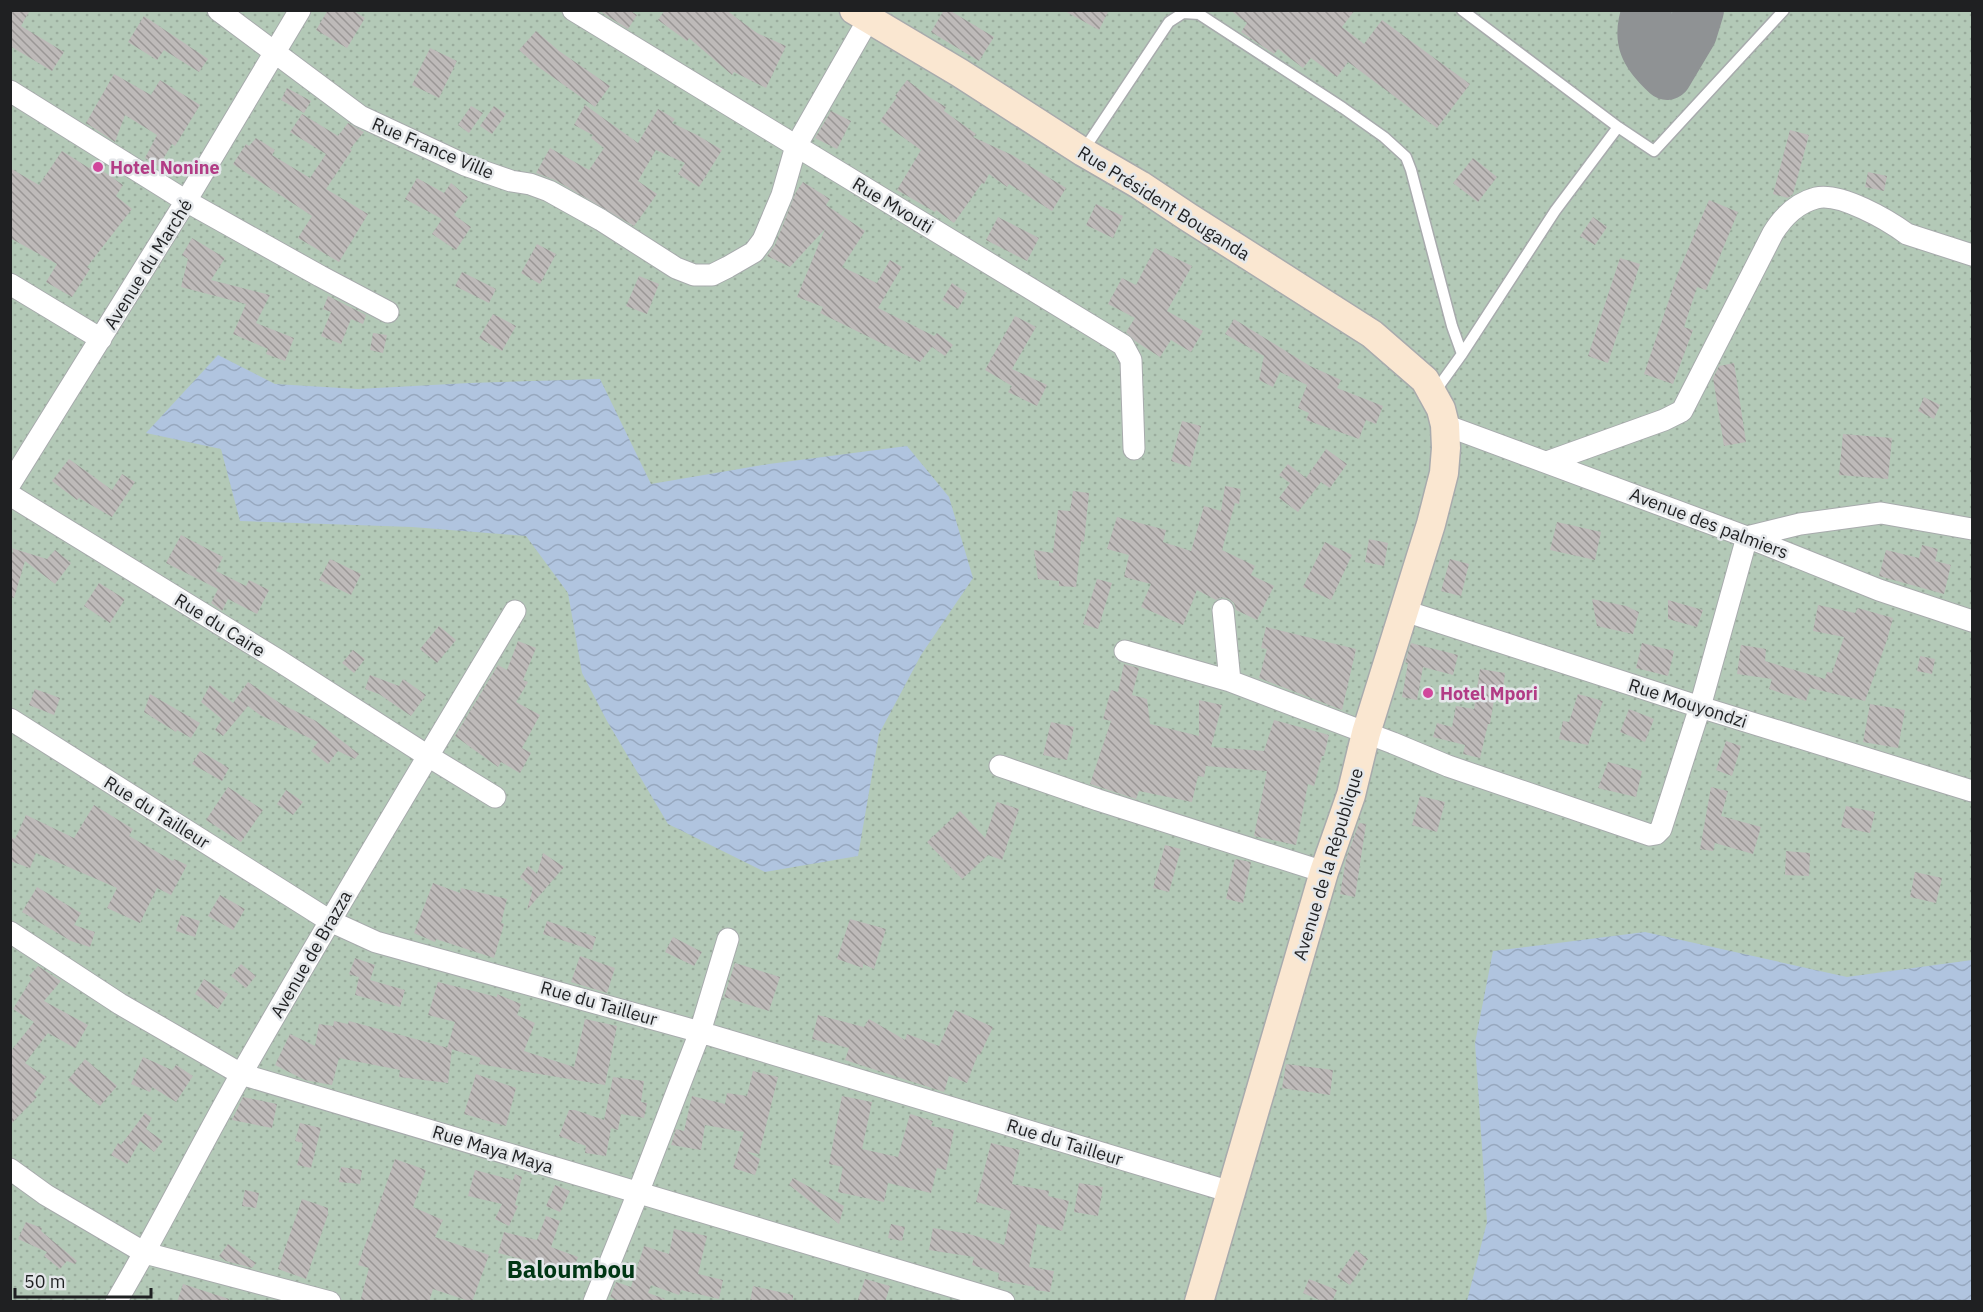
<svg xmlns="http://www.w3.org/2000/svg" width="1983" height="1312" viewBox="0 0 1983 1312" font-family="'IBM Plex Sans',sans-serif">
	<style>
		.green { fill: url(#green-dots) }
		.water { fill: url(#water-waves) }
		.lines { fill: none; stroke-linecap: round; stroke-linejoin: round }
		.taxiway { stroke: #8f9294; stroke-width: 50 }
		.building { fill: url(#building-back-hatch) }
		.lane-casing { stroke: #a8abad; stroke-width: 13 }
		.street-casing { stroke: #a8abad; stroke-width: 23 }
		.secondary-casing { stroke: #a8abad; stroke-width: 31 }
		.lane { stroke: #fff; stroke-width: 10 }
		.street { stroke: #fff; stroke-width: 21 }
		.secondary { stroke: #fae7d1; stroke-width: 28 }
		.hotel-dot { fill: #d1479c; stroke: #e4e7ea; stroke-width: 2 }
		.labels { text-anchor: middle; dominant-baseline: central; stroke-width: 5; stroke-linejoin: round; paint-order: stroke }
		.street-label { font-size: 18px; fill: #1f2022; stroke: #e4e7ea }
		.hotel-label { font-size: 18px; font-weight: bold; fill: #b23c85; stroke: #e4e7ea; text-anchor: start }
		.district-label { font-size: 24px; font-weight: bold; fill: #003614; stroke: #e4e7ea }
	</style>
	<defs>
		<pattern id="green-dots" width="8" height="8" patternUnits="userSpaceOnUse" patternTransform="scale(1.5)"><rect width="8" height="8" fill="#b3c9b7"/><path d="M2 2h.1M6 6h.1" fill="none" stroke="#9aac9d" stroke-width="1.8" stroke-linecap="round"/></pattern>
		<pattern id="water-waves" width="16" height="10" patternUnits="userSpaceOnUse" patternTransform="scale(1.5)"><rect width="16" height="10" fill="#b0c4df"/><path d="M0 5q4-4 8 0t8 0" fill="none" stroke="#97a8bf"/></pattern>
		<pattern id="building-back-hatch" width="6" height="6" patternUnits="userSpaceOnUse" patternTransform="scale(1.5)"><rect width="6" height="6" fill="#bebab9"/><path d="M-1 5l2 2M0 0l6 6M5-1l2 2" fill="none" stroke="#9a9796"/></pattern>
	</defs>
	<rect width="100%" height="100%" fill="#e4e7ea"/>
	<path class="green" d="M11,11H1972V1301H11Z"/>
	<path class="water" d="M218,355L275,384L358,389L469,383L600,379L651,484L769,464L907,446L949,497L973,578L921,655L879,734L858,856L765,872L668,824L607,721L582,673L568,593L526,536L412,527L240,521L221,449L146,433Z
		M1645,932L1847,977L1972,960V1301H1467L1487,1222L1475,1043L1493,951Z"/>
	<g class="lines">
		<path class="taxiway" d="M1647,10C1636,40 1645,55 1667,75L1692,33L1699,10"/>
	</g>
	<path class="building" d="M10,10H30L21,26L64,52L52,71L10,46Z
		M328,10H352L365,18L347,48L316,30Z
		M598,10H629L637,15L628,29Z
		M665,10H726L757,33L786,46L766,88L734,72L732,75L689,38L687,41L658,20Z
		M944,10H949L994,37L979,61L931,32Z
		M1063,10H1109L1099,30Z
		M1230,10H1355L1342,27L1364,44L1382,20L1470,84L1437,128L1348,62L1337,77L1311,58L1303,68L1278,49L1274,54L1241,32L1247,23Z
		M144,16L208,59L199,72L164,50L157,60L128,42Z
		M536,31L559,51L610,86L595,107L537,66L519,50Z
		M430,48L457,61L439,98L412,85Z
		M114,74L151,95L160,80L200,105L175,146L172,144L159,166L145,158L157,135L125,115L115,142L86,123Z
		M907,80L929,97L946,107L944,111L976,134L973,137L1012,155L1066,188L1052,211L1009,184L1007,187L989,174L984,184L982,183L954,223L936,210L935,212L897,190L921,150L880,121L897,97L895,96Z
		M287,88L311,101L304,113L281,100Z
		M585,105L638,143L658,109L675,119L672,123L697,135L722,150L699,187L678,174L685,163L656,150L638,181L657,194L634,226L555,180L536,173L550,148L589,170L604,148L591,138L593,135L574,125Z
		M471,106L483,113L469,133L458,125Z
		M494,106L506,114L492,134L480,126Z
		M831,111L851,121L837,149L815,138Z
		M302,114L338,136L348,123L364,132L350,149L352,150L326,189L368,214L339,262L298,238L312,216L233,164L246,144L249,146L256,138L275,150L272,155L310,178L326,154L290,132Z
		M1790,130L1809,135L1793,194L1788,198L1773,194Z
		M62,151L89,168L93,164L123,185L116,196L132,209L87,267L90,269L72,297L46,282L57,264L10,238V168L39,185Z
		M1473,158L1497,177L1478,202L1453,183Z
		M1868,172L1887,176L1884,191L1865,187Z
		M417,178L444,193L451,183L468,197L454,215L471,227L456,250L432,234L442,219L405,199Z
		M803,182L830,199L826,205L865,231L842,267L877,283L890,260L902,267L878,308L934,336L937,333L953,345L945,356L932,347L920,362L820,313L823,307L797,297L825,229L790,267L767,256L775,245L796,192Z
		M1709,200L1738,212L1706,290L1697,287L1684,327L1693,330L1673,384L1644,374L1678,273Z
		M1096,204L1123,216L1113,238L1086,225Z
		M998,217L1039,238L1027,261L986,240Z
		M1593,217L1607,227L1595,245L1580,236Z
		M192,238L225,258L211,280L270,295L256,323L294,338L285,361L266,354L268,349L233,334L246,304L181,287L188,259L182,255Z
		M537,244L556,254L540,284L521,273Z
		M1155,248L1192,266L1167,311L1203,331L1191,352L1171,340L1160,357L1135,341L1126,332L1135,318L1108,304L1122,278L1136,285Z
		M1620,258L1640,264L1608,363L1588,356Z
		M462,272L496,289L489,303L455,286Z
		M639,276L659,284L647,314L626,306Z
		M952,283L967,293L958,309L942,300Z
		M328,296L366,315L363,324L351,319L341,344L321,336L331,312L323,309Z
		M493,314L516,326L502,351L479,338Z
		M1015,316L1036,327L1012,369L1047,385L1037,406L1008,392L1012,386L985,370Z
		M1234,319L1310,366L1341,380L1337,388L1383,406L1376,424L1366,420L1359,439L1306,420L1309,413L1298,408L1307,385L1280,372L1273,387L1259,380L1264,356L1225,334Z
		M373,333L387,335L383,353L370,350Z
		M1734,363L1746,442L1724,446L1713,378L1719,366Z
		M1924,397L1940,405L1934,419L1918,411Z
		M1182,421L1201,426L1190,467L1171,461Z
		M1843,434L1892,438L1888,479L1839,475Z
		M1326,449L1347,464L1330,488L1321,482L1298,512L1279,498L1290,483L1279,475L1288,464L1306,478Z
		M69,459L112,490L122,474L135,482L112,517L79,498L77,500L52,481Z
		M1225,486L1241,489L1239,504L1235,503L1222,550L1255,566L1251,575L1274,586L1257,620L1236,610L1234,603L1229,599L1222,597L1216,600L1197,590L1183,625L1141,607L1151,584L1124,577L1129,555L1107,549L1117,517L1166,530L1163,542L1191,551L1204,506L1221,511Z
		M1073,491L1089,493L1084,542L1081,541L1076,587L1059,586V581L1038,579L1034,550L1053,553L1058,510L1070,511Z
		M1557,522L1601,532L1595,560L1550,550Z
		M181,535L223,557L216,571L246,586L249,580L269,590L257,614L228,599L222,611L211,603L218,589L166,563Z
		M1369,539L1388,543L1384,566L1365,562Z
		M1325,542L1352,555L1331,600L1303,587Z
		M1922,545L1938,549L1935,561L1951,565L1944,594L1879,576L1886,550L1919,558Z
		M11,548L47,559L55,550L71,563L55,584L25,561L14,598L10,597V559L13,551Z
		M330,559L361,574L351,595L319,580Z
		M1450,559L1469,564L1461,596L1441,591Z
		M1097,579L1112,583L1098,629L1083,624Z
		M99,583L125,599L110,623L84,606Z
		M1592,599L1626,606L1639,612L1633,634L1597,626Z
		M1668,600L1703,610L1697,627L1668,619Z
		M1818,605L1855,613L1858,608L1893,618L1887,640L1865,701L1810,688L1806,701L1769,689L1772,679L1737,674L1741,645L1766,649L1765,661L1825,679L1827,672L1832,673L1844,637L1813,631Z
		M439,626L456,640L437,663L420,649Z
		M1266,627L1356,649L1342,710L1259,678L1267,649L1261,648Z
		M518,641L536,648L523,680L528,682L516,702L540,715L522,748L531,753L520,773L501,762L498,767L455,736L498,665L507,670Z
		M1411,643L1458,655L1453,675L1423,667L1417,700L1402,697L1408,663L1405,662Z
		M1642,643L1674,651L1668,676L1636,668Z
		M353,650L365,659L354,673L342,663Z
		M1920,656L1935,659L1932,674L1917,671Z
		M1124,664L1139,668L1132,695L1147,699L1150,724L1199,736V700L1222,705L1211,747L1264,751L1274,720L1329,735L1324,756H1322L1314,786L1308,784L1296,845L1254,836L1267,771L1206,766L1204,777L1198,776L1192,802L1139,791L1136,799L1090,784L1111,721L1103,719L1111,690L1118,692Z
		M1480,669L1505,673L1502,696L1495,693L1490,724H1488L1480,758L1463,754L1465,745L1433,737L1437,723L1452,727L1456,706L1474,709Z
		M370,675L399,686L403,679L426,695L411,716L379,694L365,689Z
		M248,682L283,705L316,721L359,754L355,759L338,751L328,764L311,751L318,742L260,715L248,706L223,736L215,730L222,719L201,702L210,685L233,703Z
		M35,689L60,698L54,715L29,705Z
		M150,694L200,723L191,738L177,730L176,732L144,712Z
		M1578,694L1603,701L1588,745L1559,739L1563,721L1569,722Z
		M1870,704L1905,710L1898,748L1863,742Z
		M1629,709L1654,719L1645,742L1620,732Z
		M1051,722L1074,727L1067,760L1043,755Z
		M1726,741L1741,746L1732,776L1716,770Z
		M200,751L229,768L222,781L192,764Z
		M1608,762L1642,771L1636,797L1598,788Z
		M228,787L263,810L241,842L206,820Z
		M1711,787L1728,791L1721,816L1761,827L1753,854L1715,843L1713,851L1700,849Z
		M286,790L303,802L293,815L277,804Z
		M1420,796L1445,802L1437,832L1412,825Z
		M997,802L1019,809L1002,860L988,855L962,879L927,842L960,811L985,838Z
		M94,805L133,829L129,836L173,861L174,859L187,865L171,895L157,888L140,923L107,908L117,888L36,853L30,868L10,861V837L15,839L26,815L74,838Z
		M1846,806L1875,812L1870,833L1841,827Z
		M1359,823L1366,824L1355,897L1340,894L1346,859Z
		M1165,845L1181,849L1169,892L1153,888Z
		M1786,851L1810,853L1809,876L1785,875Z
		M543,853L564,867L527,910L533,888L520,877L528,866L537,874Z
		M1235,859L1251,862L1243,903L1226,899Z
		M1915,872L1942,878L1936,903L1910,897Z
		M433,883L460,893L461,888L507,899L501,923L504,924L494,958L436,939L435,942L414,933Z
		M37,887L81,913L74,925L95,932L90,947L71,941L22,912Z
		M220,895L245,909L233,930L208,916Z
		M181,915L200,921L195,937L176,931Z
		M850,919L886,929L874,969L863,964V968L837,959Z
		M547,921L596,937L592,950L543,934Z
		M673,937L702,952L694,966L665,952Z
		M580,956L615,968L607,993L571,982Z
		M355,958L375,965L370,980L405,990L400,1007L355,995L359,977L361,978L349,974Z
		M735,963L780,977L769,1011L724,997Z
		M241,964L256,976L246,988L231,976Z
		M38,966L61,981L44,1001L88,1025L75,1048L48,1033L25,1063L46,1077L34,1094L37,1097L10,1125V1052L34,1022L13,1009L32,978L29,976Z
		M204,979L228,994L218,1009L195,994Z
		M438,982L497,997V994L521,1004L517,1015L535,1023L524,1051L574,1067L585,1019L617,1026L605,1085L479,1064L481,1058L447,1048L455,1022L428,1015Z
		M955,1010L993,1027L980,1055L978,1054L967,1083L949,1076L944,1092L845,1060L849,1048L812,1039L818,1015L864,1027L869,1019L905,1040L907,1034L939,1046Z
		M334,1021L348,1024L349,1021L452,1049L448,1083L399,1077L400,1070L339,1058L332,1085L305,1080L275,1065L290,1034L315,1046L319,1024L333,1026Z
		M143,1057L172,1070L176,1065L193,1076L176,1102L152,1087L150,1092L131,1084Z
		M85,1059L117,1086L100,1106L68,1080Z
		M1286,1064L1333,1070L1330,1095L1282,1088Z
		M753,1071L778,1077L759,1154L747,1152L760,1159L755,1175L733,1168L744,1132L705,1125L701,1150L671,1145L676,1129L684,1131L692,1096L725,1104L727,1093L747,1096Z
		M476,1074L516,1088L506,1126L464,1114Z
		M613,1077L644,1081L641,1102L647,1103L644,1118L621,1114L618,1130L611,1128L606,1156L585,1153L586,1146L559,1136L569,1110H575L604,1120Z
		M842,1096L872,1102L862,1149L898,1157L910,1114L933,1121L931,1126L954,1130L946,1170L937,1168L931,1193L888,1183L884,1202L838,1192L843,1167L829,1164Z
		M243,1097L277,1104L272,1128L232,1120Z
		M145,1113L152,1118L146,1129L163,1141L154,1152L140,1141L127,1164L111,1155L118,1143L121,1145Z
		M300,1123L321,1128L311,1168L297,1165L303,1143L295,1141Z
		M991,1143L1020,1150L1012,1184L1049,1191L1048,1196L1069,1201L1062,1231L1037,1224L1029,1267L1054,1271L1050,1292L1035,1290V1287L998,1280L999,1273L972,1265L974,1257L929,1250L933,1228L969,1234L1004,1245L1011,1211L976,1202Z
		M395,1159L426,1170L413,1207L443,1220L435,1237L489,1255L472,1302L433,1289L429,1302H360L369,1268L358,1265Z
		M341,1167L362,1170L360,1184L339,1182Z
		M475,1170L513,1180L515,1174L522,1177L515,1205L518,1206L509,1226L495,1219L502,1204L468,1196Z
		M793,1178L844,1206L839,1224L789,1185Z
		M1079,1183L1103,1187L1098,1216L1074,1212Z
		M555,1185L570,1191L560,1212L546,1206Z
		M245,1190L259,1193L256,1208L242,1206Z
		M302,1199L328,1208V1214L306,1279L278,1269Z
		M546,1216L560,1221L551,1247L578,1257L570,1277L543,1266L542,1271L528,1265L529,1261L498,1253L504,1232L537,1240Z
		M26,1222L42,1228L41,1231L77,1261L75,1264L67,1261L60,1269L44,1256L47,1252L18,1239Z
		M891,1224L905,1227L902,1241L888,1238Z
		M674,1229L707,1236L698,1274L723,1280L719,1299L681,1290L679,1295L651,1285L648,1293L665,1299V1302H621L610,1297L616,1282L631,1287L644,1246L669,1254Z
		M228,1244L256,1263L252,1268L226,1261L219,1256Z
		M1356,1250L1368,1259L1350,1285L1337,1277Z
		M865,1279L890,1286L885,1302H857Z
		M1309,1279L1337,1290L1332,1302H1324L1303,1293Z
		M183,1284L229,1299L228,1302H177Z
		M753,1286L793,1295V1302H750Z"/>
	<g class="lines">
		<g class="lane-casing">
			<path id="lane" d="M1462,10L1618,127
				M1083,151L1169,22L1183,13L1199,14L1343,108L1384,137L1406,157L1411,170L1452,326L1462,354
				M1434,393L1462,354L1555,211L1618,127L1654,151L1784,10"/>
		</g>
		<g class="street-casing">
			<path id="street" d="M218,10L360,116L465,165L511,181L530,184L549,191L601,220L676,268L694,275H712L728,267L754,252L763,240L782,195L796,146L868,20
				M573,10L1123,345L1131,360L1134,449
				M10,91L186,201L320,276L388,312
				M10,284L101,339
				M1445,425L1747,537L1879,590L1972,621
				M1547,462L1664,420L1682,411L1773,233C1783,217 1797,203 1816,198C1840,192 1888,220 1907,234L1972,255
				M10,484L186,201L300,10
				M10,495L278,660L428,756L495,797
				M1223,610L1230,681
				M1405,611L1700,707L1972,791
				M1125,651L1230,681L1393,743L1448,766L1650,835L1656,834L1661,829L1700,707L1747,537L1800,524L1881,513L1972,529
				M10,719L330,921L376,942L700,1032L1231,1192
				M1000,766L1098,800L1324,872
				M10,932L120,1004L241,1074L1004,1302
				M10,1169L46,1195L145,1253L330,1302
				M116,1302C161,1226 199,1148 243,1071C331,917 423,764 515,611
				M594,1302L638,1193L700,1032L728,939"/>
		</g>
		<g class="secondary-casing">
			<path id="secondary" d="M854,10L960,73L1083,152L1140,185L1188,217L1372,334L1425,380L1441,409L1445,425L1446,448L1444,473L1431,524L1366,733L1351,795L1324,872L1199,1302"/>
		</g>
		<use href="#lane" class="lane"/>
		<use href="#street" class="street"/>
		<use href="#secondary" class="secondary"/>
	</g>
	<g class="hotel-dot">
		<circle cx="98" cy="167" r="6"/>
		<circle cx="1428" cy="693" r="6"/>
	</g>
	<g class="labels">
		<g class="street-label">
			<text transform="translate(433 148) rotate(23)">Rue France Ville</text>
			<text transform="translate(1164 203) rotate(32)">Rue Président Bouganda</text>
			<text transform="translate(893 205) rotate(31)">Rue Mvouti</text>
			<text transform="translate(148 264) rotate(-58)">Avenue du Marché</text>
			<text transform="translate(1709 523) rotate(21)">Avenue des palmiers</text>
			<text transform="translate(220 625) rotate(32)">Rue du Caire</text>
			<text transform="translate(1688 703) rotate(18)">Rue Mouyondzi</text>
			<text transform="translate(157 812) rotate(32)">Rue du Tailleur</text>
			<text transform="translate(1328 864) rotate(-73)">Avenue de la République</text>
			<text transform="translate(311 954) rotate(-60)">Avenue de Brazza</text>
			<text transform="translate(599 1003) rotate(16)">Rue du Tailleur</text>
			<text transform="translate(1065 1142) rotate(17)">Rue du Tailleur</text>
			<text transform="translate(493 1149) rotate(17)">Rue Maya Maya</text>
		</g>
		<g class="hotel-label">
			<text x="110" y="167">Hotel Nonine</text>
			<text x="1440" y="693">Hotel Mpori</text>
		</g>
		<g class="district-label">
			<text x="571" y="1269">Baloumbou</text>
		</g>
	</g>
	<rect width="1983" height="1312" fill="none" stroke="#1f2022" stroke-width="24"/>
	<path d="M15 1288v9h136v-9" fill="none" stroke="#1f2022" stroke-width="3"/>
	<text x="24" y="1288" font-size="18" fill="#1f2022" stroke="#e4e7ea" stroke-width="4.5" paint-order="stroke">50 m</text>
</svg>
